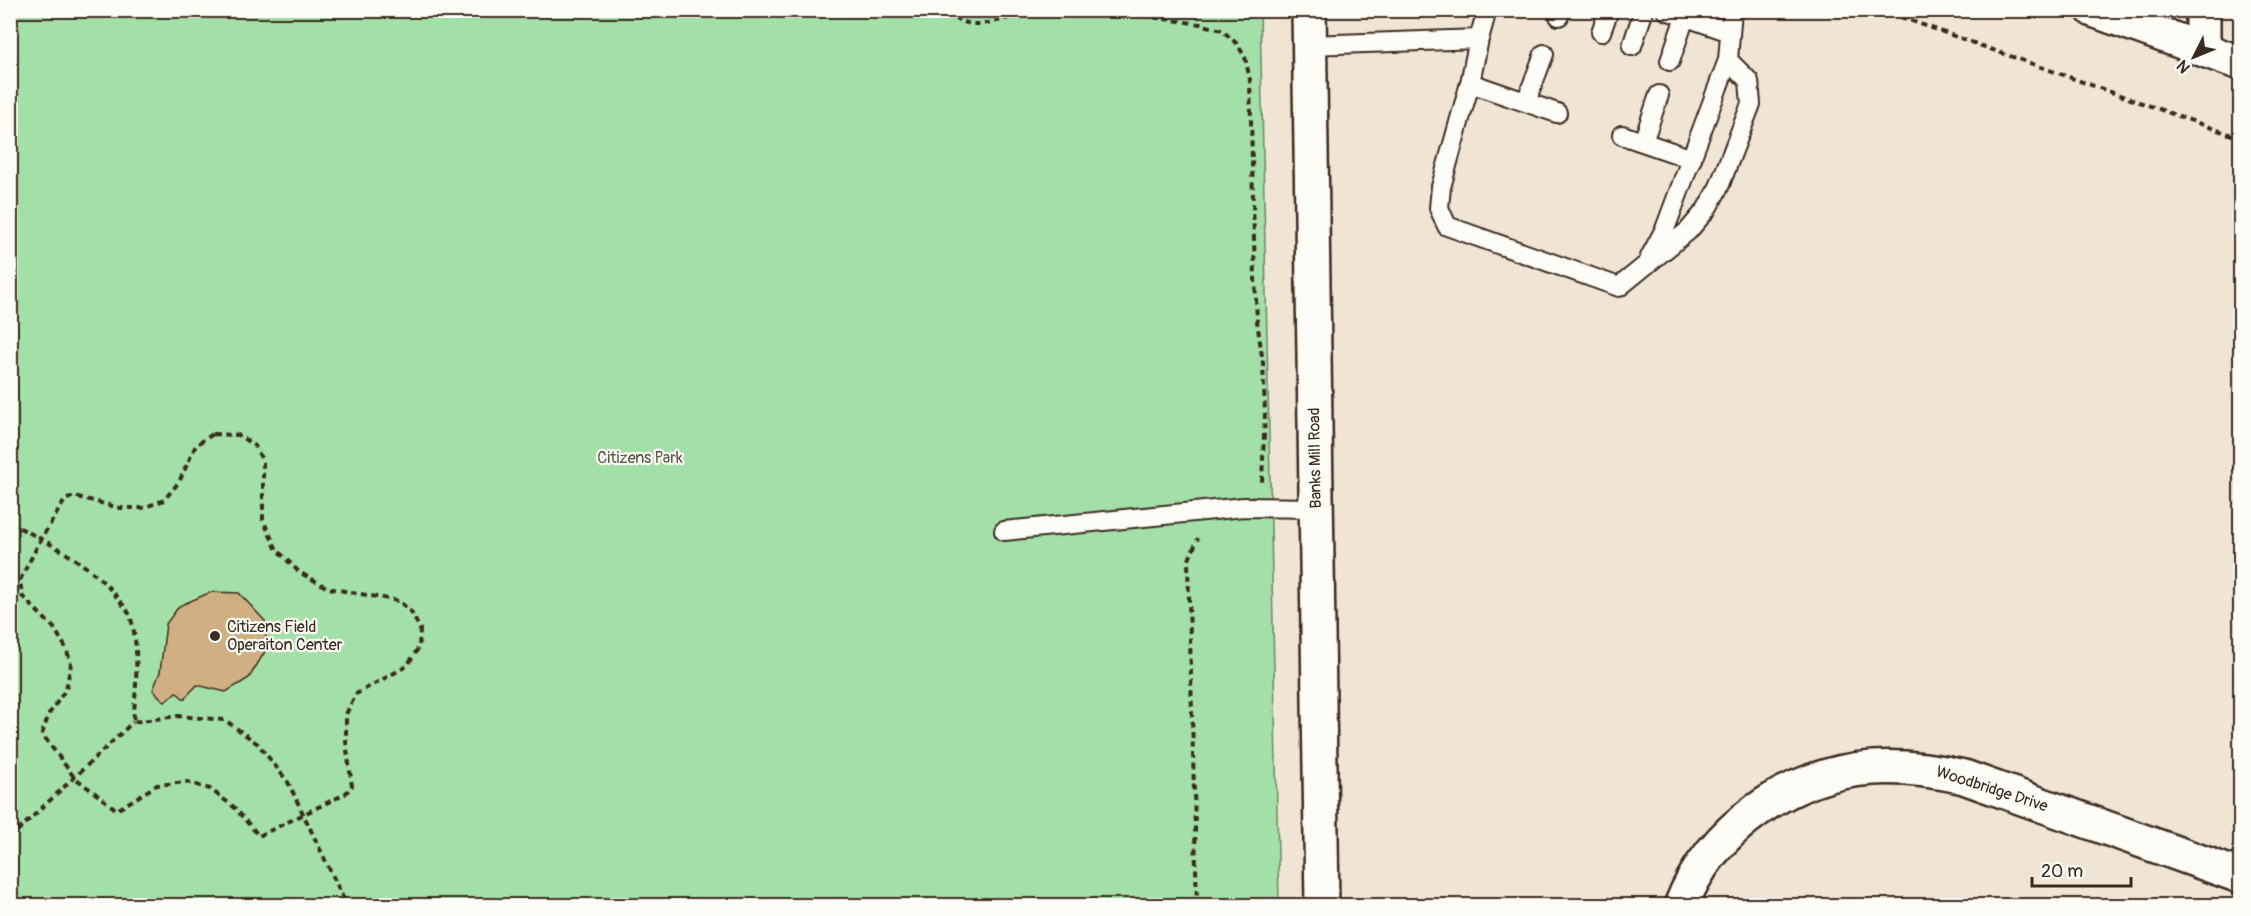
<svg xmlns="http://www.w3.org/2000/svg" width="2251" height="916" viewBox="0 0 2251 916" font-family="Pangolin,sans-serif">
	<style>
		.green { fill: #a2e0a8; stroke: #6e8563; stroke-width: 1.5 }
		.building { fill: #d0b083; stroke: #3b2a1e; stroke-width: 1.5 }
		.lines { fill: none; stroke-linecap: round; stroke-linejoin: round }
		.lane-casing { stroke: #3b2a1e; stroke-width: 22 }
		.street-casing { stroke: #3b2a1e; stroke-width: 38 }
		.secondary-casing { stroke: #3b2a1e; stroke-width: 38 }
		.primary-casing { stroke: #3b2a1e; stroke-width: 38 }
		.path { stroke: #3b2a1e; stroke-width: 4; stroke-dasharray: 6 4.5; stroke-linecap: butt }
		.lane { stroke: #fdfcf7; stroke-width: 18 }
		.street { stroke: #fdfcf7; stroke-width: 33 }
		.secondary { stroke: #fdfcf7; stroke-width: 33 }
		.primary { stroke: #fdfcf7; stroke-width: 33 }
		.poi-dot { fill: #3b2a1e; stroke: #fdfcf7; stroke-width: 2 }
		.labels { text-anchor: middle; dominant-baseline: central; stroke-width: 4.5; stroke-linejoin: round; paint-order: stroke }
		.park-label { font-size: 16px; fill: #555840; stroke: #fdfcf7 }
		.street-label { font-size: 16px; fill: #3b2a1e; stroke: #fdfcf7 }
		.poi-label { font-size: 16px; fill: #3b2a1e; stroke: #fdfcf7; text-anchor: start }
	</style>
	<rect width="100%" height="100%" fill="#f0e5d4"/>
	<filter id="ink" filterUnits="userSpaceOnUse"><feTurbulence type="fractalNoise" baseFrequency=".0167" numOctaves="2"/><feDisplacementMap in="SourceGraphic" scale="12" xChannelSelector="R" yChannelSelector="G"/><feConvolveMatrix kernelMatrix="1 2 1 2 8 2 1 2 1" color-interpolation-filters="sRGB"/></filter>
	<g filter="url(#ink)">
		<path class="green" d="M10,11H1260L1279,905H11Z"/>
		<path class="building" d="M211,592L239,593L265,621L267,648L249,678L226,692L197,685L184,699L176,692L165,702L153,690L160,672L166,624L179,606Z"/>
		<g class="lines">
			<g class="lane-casing">
				<path id="lane" d="M1666,10L1730,32
					M1559,16L1561,10
					M1601,32L1609,10
					M1479,39L1487,10
					M1309,45L1479,39L1470,83L1441,187L1439,208L1447,226L1619,287L1688,231L1706,210L1719,187L1751,104L1749,81L1728,60
					M1632,46L1644,10
					M1670,61L1685,17
					M1470,83L1557,113
					M1526,102L1544,54
					M1622,135L1692,159
					M1643,142L1659,95
					M1650,257L1665,229L1728,60L1732,10
					M1004,531L1244,507L1315,508"/>
			</g>
			<g class="street-casing">
				<path id="street" d="M2203,10V49
					M1681,906C1710,829 1791,773 1873,768C1904,766 1933,770 1964,777L2240,876"/>
			</g>
			<g class="secondary-casing">
				<path id="secondary" d="M1309,10L1322,906"/>
			</g>
			<g class="primary-casing">
				<path id="primary" d="M2093,10L2240,63"/>
			</g>
			<path class="path" d="M946,10C969,35 994,20 1022,15C1036,12 1051,12 1066,10
				M1102,10L1200,24L1222,30L1237,44L1245,57L1250,80L1255,278L1257,321L1263,363L1265,412L1262,482
				M1881,10L2240,138
				M213,434L238,435L255,446L263,462V520L277,550L299,572L328,588L399,601L411,612L420,629L419,647L407,666L356,694L346,714V742L352,786L345,794L259,836L234,807L210,789L187,782L157,785L117,810L74,777L42,734L49,714L66,689L71,664L66,648L54,628L22,596L20,580L41,539L65,500L74,496L120,508H143L164,500L179,482L196,445Z
				M10,523C50,543 92,564 119,600C123,605 128,610 130,616C140,644 136,692 133,722L178,716L225,720L258,744L288,782L347,906
				M10,838L133,722
				M1197,906L1188,562L1198,538"/>
			<use href="#lane" class="lane"/>
			<use href="#street" class="street"/>
			<use href="#secondary" class="secondary"/>
			<use href="#primary" class="primary"/>
		</g>
	</g>
	<circle class="poi-dot" cx="215" cy="636" r="6"/>
	<g class="labels">
		<g class="park-label">
			<text x="640" y="458">Citizens Park</text>
		</g>
		<g class="street-label">
			<text transform="translate(1315 458) rotate(-91)">Banks Mill Road</text>
			<text transform="translate(1992 789) rotate(18)">Woodbridge Drive</text>
		</g>
		<g class="poi-label">
			<text x="227" y="627">Citizens Field<tspan x="227" dy="18">Operaiton Center</tspan></text>
		</g>
	</g>
	<rect width="2251" height="916" fill="none" stroke="#fdfcf7" stroke-width="36"/>
	<rect x="18" y="18" width="2215" height="880" fill="none" stroke="#3b2a1e" stroke-width="2" filter="url(#ink)"/>
	<g transform="translate(2194 57) rotate(227)" stroke="#fdfcf7" stroke-width="4.5" paint-order="stroke">
	<path d="M0-4.5L10 22L0 15L-10 22Z" fill="#3b2a1e"/>
	<text y="-9" font-size="16" font-weight="bold" text-anchor="middle" fill="#3b2a1e">N</text>
	</g>
	<path d="M2032 877v9h99v-9" fill="none" stroke="#3b2a1e" stroke-width="3"/>
	<text x="2041" y="877" font-size="18" fill="#3b2a1e" stroke="#fdfcf7" stroke-width="4.5" paint-order="stroke">20 m</text>
</svg>
